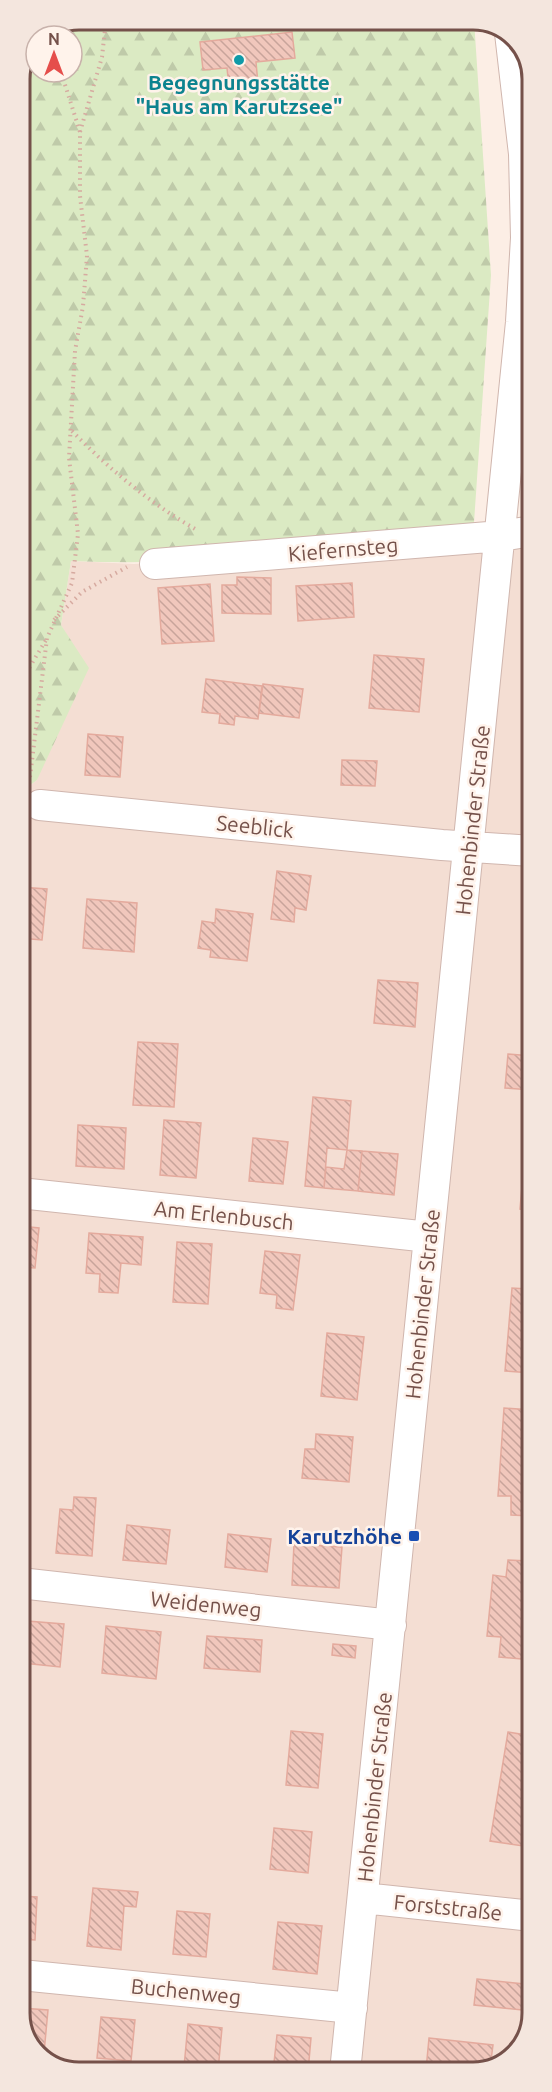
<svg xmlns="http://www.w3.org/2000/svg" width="552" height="2092" viewBox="0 0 552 2092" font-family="Ubuntu,sans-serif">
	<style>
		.residential { fill: #f4ded3 }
		.forest { fill: url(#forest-firs) }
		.building { fill: url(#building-back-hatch); stroke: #e4aa9d; stroke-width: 1.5 }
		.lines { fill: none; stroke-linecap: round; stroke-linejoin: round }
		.street-casing { stroke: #d0b6ae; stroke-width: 32 }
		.path { stroke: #d6aaa0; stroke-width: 4; stroke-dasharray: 1.5 4.5; stroke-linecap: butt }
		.street { stroke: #fff; stroke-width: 30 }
		.culture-dot { fill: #0f9aa8; stroke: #fff3eb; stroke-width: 2 }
		.transit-dot { fill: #1a4fb4; stroke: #fff3eb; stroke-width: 2 }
		.labels { text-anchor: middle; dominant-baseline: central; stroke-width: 5; stroke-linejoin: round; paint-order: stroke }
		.culture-label { font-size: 21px; font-weight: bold; fill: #0d838f; stroke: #fff3eb }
		.street-label { font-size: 21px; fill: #75514a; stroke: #fff3eb }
		.transit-label { font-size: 21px; font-weight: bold; fill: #164399; stroke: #fff3eb; text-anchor: end }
		.rim { fill: none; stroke: #75514a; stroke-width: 3 }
	</style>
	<defs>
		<pattern id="forest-firs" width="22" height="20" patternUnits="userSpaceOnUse" patternTransform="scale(1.5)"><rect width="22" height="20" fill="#dbeac3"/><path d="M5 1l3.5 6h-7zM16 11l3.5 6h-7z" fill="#bfcaa9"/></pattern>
		<pattern id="building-back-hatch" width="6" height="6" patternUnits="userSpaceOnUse" patternTransform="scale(1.5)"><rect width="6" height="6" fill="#f1c7bc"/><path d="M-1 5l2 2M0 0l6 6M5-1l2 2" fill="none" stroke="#c8a49b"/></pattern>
	</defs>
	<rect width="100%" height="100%" fill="#fceee5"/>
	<path class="residential" d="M532,517V2013L518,2052L484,2071L72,2072L37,2055L21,2024L20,793L37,780L72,645L61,625L71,561L134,564L271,556Z"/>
	<path class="forest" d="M79,20H474L491,275L473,537C339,550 205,567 71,561L61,625L89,668L37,780L20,793V79L36,43V72H72V36H46Z"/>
	<path class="building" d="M292,32L295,58L256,62L258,84L229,87L227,68L203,70L200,42Z
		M237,577L271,578V614L222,613V585H237Z
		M352,583L354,617L298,621L296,586Z
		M210,584L214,641L162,644L158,588Z
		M374,655L424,659L419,712L369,708Z
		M206,679L262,686L258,719L235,716L234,725L219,723L220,714L202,712Z
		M263,684L303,689L299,718L259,713Z
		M88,734L123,737L120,777L85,775Z
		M342,760L377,761L375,786L341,785Z
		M277,871L311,876L306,910L295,908L294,922L271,919Z
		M20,887L47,889L42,940L20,938Z
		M87,899L137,903L134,952L83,948Z
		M216,909L253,914L247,961L210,957L211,950L198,948L202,921L215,923Z
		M378,980L418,983L415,1027L374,1023Z
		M138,1042L178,1044L174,1107L133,1105Z
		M508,1054L532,1056V1090L505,1088Z
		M313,1097L351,1101L347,1150L327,1148L324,1188L305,1186Z
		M20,1098H27L20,1154Z
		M164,1120L201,1123L196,1178L160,1175Z
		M78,1125L126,1128L124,1169L76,1166Z
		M527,1130L532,1131V1211L520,1209Z
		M253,1138L288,1142L283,1184L249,1181Z
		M347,1150L362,1151L358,1191L324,1188L326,1167L344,1169Z
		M362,1151L398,1154L394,1195L358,1191Z
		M20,1226L39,1228L35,1268L20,1267Z
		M89,1233L143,1237L141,1265L121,1263L118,1293L99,1292L100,1274L86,1273Z
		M177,1242L212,1244L208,1304L173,1302Z
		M265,1251L300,1255L293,1310L276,1308L277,1295L260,1293Z
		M529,1273H532V1373L505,1371L512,1288L528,1289Z
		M327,1333L364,1337L357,1400L321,1396Z
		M504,1408L532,1410V1516L511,1515V1496H498Z
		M316,1434L353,1437L349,1482L302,1478L305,1449H315Z
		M74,1497L96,1498L92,1556L56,1553L60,1509L73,1510Z
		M127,1525L170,1530L166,1564L123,1560Z
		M228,1534L271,1539L267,1572L225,1567Z
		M294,1544L342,1547L339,1588L292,1585Z
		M508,1560L528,1561L521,1629L532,1630V1660L499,1657L501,1637L487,1636L493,1575L506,1577Z
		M27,1621L64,1624L60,1667L23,1663Z
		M106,1626L161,1632L156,1679L102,1673Z
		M207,1636L262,1640L260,1672L204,1668Z
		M333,1644L356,1646L355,1658L332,1655Z
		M291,1731L323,1734L318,1788L286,1785Z
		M508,1732L532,1736L530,1804H532V1821L527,1820L523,1846L490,1841Z
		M274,1828L312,1832L308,1873L270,1869Z
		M93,1888L138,1892L136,1907L124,1906L121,1950L87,1946Z
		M21,1896L37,1897L35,1940L21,1939Z
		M177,1911L210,1914L206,1957L173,1954Z
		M278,1922L322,1926L317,1974L273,1969Z
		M477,1979L524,1984L522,2010L474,2005Z
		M21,2008L48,2010L44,2053L35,2052L21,2024Z
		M101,2017L135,2020L131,2061L97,2058Z
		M188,2024L222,2028L218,2071L184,2067Z
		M277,2035L311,2038L308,2072H273Z
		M429,2038L493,2045L490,2068L484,2071L426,2070Z"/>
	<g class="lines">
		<g class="street-casing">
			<path id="street" d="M155,564L501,536L532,531
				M40,805L442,845L532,851
				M20,1193L429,1237
				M20,1583L391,1625
				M363,1898L532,1916
				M21,1975L352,2008
				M345,2072L521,322L526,238L524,154L510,33"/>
		</g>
		<path class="path" d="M47,33L49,36
			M80,132L102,57L106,20
			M72,431C109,469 151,504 197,530
			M54,620L82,592L127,567
			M20,683L46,640
			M30,777L47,638L72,583L78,534L69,458L75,351L83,306L87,256L80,196V132L61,72"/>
		<use href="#street" class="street"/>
	</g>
	<circle class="culture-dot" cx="239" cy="60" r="6"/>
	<rect class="transit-dot" x="408" y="1530" width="12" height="12" rx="3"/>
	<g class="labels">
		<g class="culture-label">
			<text x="239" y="82">Begegnungsstätte<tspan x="239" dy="24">"Haus am Karutzsee"</tspan></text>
		</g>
		<g class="street-label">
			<text transform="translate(343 549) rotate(-5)">Kiefernsteg</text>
			<text transform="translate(472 820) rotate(-84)">Hohenbinder Straße</text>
			<text transform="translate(255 826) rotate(6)">Seeblick</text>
			<text transform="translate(224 1215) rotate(6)">Am Erlenbusch</text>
			<text transform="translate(422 1304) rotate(-84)">Hohenbinder Straße</text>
			<text transform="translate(206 1604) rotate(6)">Weidenweg</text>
			<text transform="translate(374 1787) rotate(-84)">Hohenbinder Straße</text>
			<text transform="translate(448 1907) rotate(6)">Forststraße</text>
			<text transform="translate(186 1991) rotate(6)">Buchenweg</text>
		</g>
		<g class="transit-label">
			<text x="402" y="1536">Karutzhöhe</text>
		</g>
	</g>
	<path d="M0 0H552V2092H0ZM79 30H473A49 49 0 0 1 522 79V2013A49 49 0 0 1 473 2062H79A49 49 0 0 1 30 2013V79A49 49 0 0 1 79 30Z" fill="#f4e6de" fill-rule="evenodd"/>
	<path class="rim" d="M79 30H473A49 49 0 0 1 522 79V2013A49 49 0 0 1 473 2062H79A49 49 0 0 1 30 2013V79A49 49 0 0 1 79 30Z"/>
	<g transform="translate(54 54)"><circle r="28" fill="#fff3eb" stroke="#c8b2ab" stroke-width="1.5"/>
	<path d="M0-4.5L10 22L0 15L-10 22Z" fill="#e54e4b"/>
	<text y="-9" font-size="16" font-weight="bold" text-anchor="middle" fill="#75514a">N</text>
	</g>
</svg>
